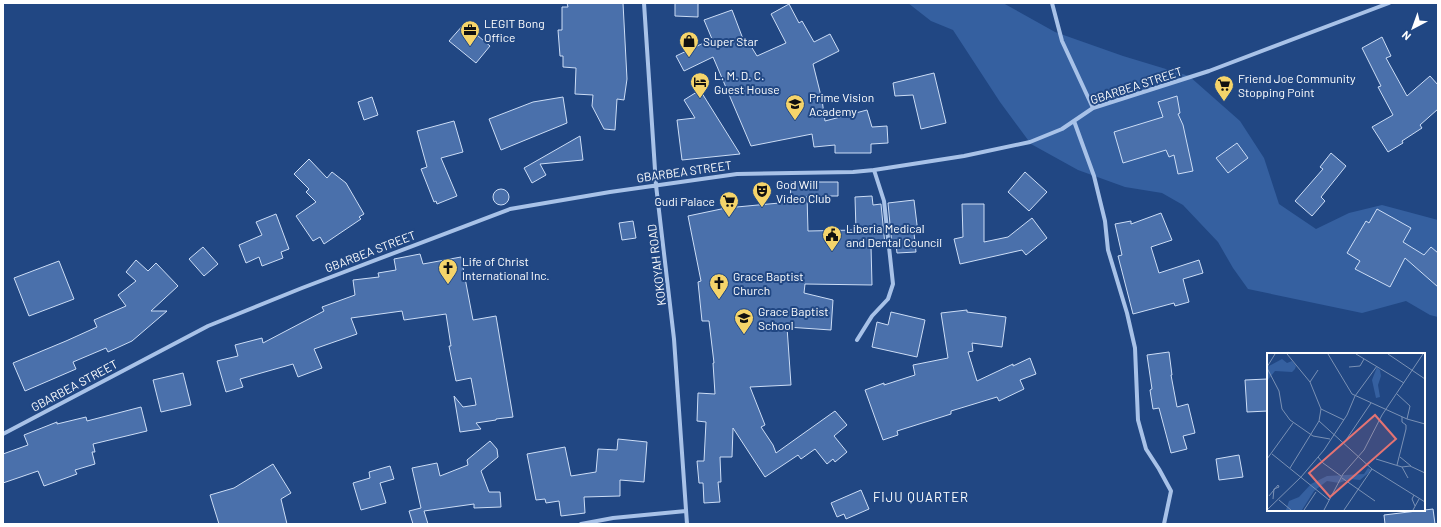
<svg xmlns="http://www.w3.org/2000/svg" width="1441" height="527" viewBox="0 0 1441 527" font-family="Barlow,sans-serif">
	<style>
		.green { fill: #3560a0 }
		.building { fill: #4a70ab; stroke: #ccddf6 }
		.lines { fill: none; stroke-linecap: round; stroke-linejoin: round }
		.minor { stroke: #a8c2e8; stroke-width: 4 }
		.labels { text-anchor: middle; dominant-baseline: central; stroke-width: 4; stroke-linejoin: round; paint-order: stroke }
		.poi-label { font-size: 12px; fill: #fff; stroke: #214783; text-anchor: start }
		.street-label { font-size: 12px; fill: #fff; stroke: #214783 }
		.neighbourhood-label { font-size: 13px; letter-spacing: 1px; fill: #fff; stroke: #214783 }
		.inset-road { fill: none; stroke: #7a91b5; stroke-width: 1 }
		.view { fill: #e47373; fill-opacity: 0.15; stroke: #e47373; stroke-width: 2 }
		.inset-edge { fill: none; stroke: #fff; stroke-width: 2 }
	</style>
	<rect width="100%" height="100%" fill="#214783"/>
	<path class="green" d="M908,3H1003L1055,32L1123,56L1189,76L1240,121L1264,158L1279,204L1316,229L1349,213L1382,205L1438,220V317L1430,315L1406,301L1362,313L1248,289L1233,268L1218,242L1183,205L1162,193L1125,187L1078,170L1031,144L1000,102L953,30L931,21Z"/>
	<path class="building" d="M567,3H623L627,79L624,100L617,99L615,130L604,129L592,106L593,95L575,94L576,68L563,67V56H560L558,30H562V7H568Z
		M675,3H698V17L675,16Z
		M789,4L799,23L802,21L814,42L830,34L839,51L813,64L822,100L825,121L867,110L872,127L887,126L888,143L871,144V153H835V145L814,147L812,134L751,146L713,57L684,71L676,56L712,39L704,20L732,10L743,39L746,38L757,56L786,43L771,14Z
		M464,24L490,46L476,63L449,41Z
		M1382,37L1391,56L1386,58L1407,96L1430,76L1438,85V109L1420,125L1422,128L1402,141L1403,143L1388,152L1372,127L1393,115L1378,87L1381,86L1362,48Z
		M934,73L946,123L921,129L913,95L895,96L893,83Z
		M700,90L740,154L682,160L677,120L695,118L684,100Z
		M1177,96L1180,113L1178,114L1183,125L1193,171L1178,174L1174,155L1169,157L1166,150L1123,163L1114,132L1163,117L1158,102Z
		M372,97L378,115L364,120L358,102Z
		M563,97L567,123L501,150L489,119L533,102Z
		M454,121L463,152L441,158L457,196L437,204L436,201L434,202L421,169L427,167L417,131Z
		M580,136L583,160L540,164L546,175L532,183L524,168Z
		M1237,143L1248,158L1228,173L1216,158Z
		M1331,153L1346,166L1321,197L1325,201L1312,216L1295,201L1323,169L1320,167Z
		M309,159L327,178L332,172L346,183L364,214L359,217L361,219L324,244L320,237L313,241L296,216L316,202L306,192L309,189L294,174Z
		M1025,172L1047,192L1029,211L1008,192Z
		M791,182H838V196H807L808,231L856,230L855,197L872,196L873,205L881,204L885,245L871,246L872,285L805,284L804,293L833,300L831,330L787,327L791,385L750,387L765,425L761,427L773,445L776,453L835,411L847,425L834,436L847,452L835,462L833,459L827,464L815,449L801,459L798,455L765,477L733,428L732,457H720L721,482H718L720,502L704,503L703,483H699L697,461H704L706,422L697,421L698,393L715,394L713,363H714L709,321H702L698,282L701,281L688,216L726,208L790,202Z
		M493 197a8 8 0 1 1 16 0a8 8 0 1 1-16 0Z
		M914,200L918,233H914L916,252L897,253L896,245H892L888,203Z
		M962,204H984V242L1008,237L1032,218L1047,238L1026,255L1022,250L960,264L954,239L963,237Z
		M1377,209L1411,228L1403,242L1424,255L1431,247L1438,253V287L1405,258L1390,287L1355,269L1360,261L1347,253L1366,221L1369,223Z
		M1161,213L1172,240L1151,247L1159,273L1199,260L1203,273L1183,279L1189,302L1175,306L1174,303L1133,314L1118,256L1122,255L1115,224L1131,221V224Z
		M276,214L289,249L281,252L283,258L262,266L259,257L246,263L239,245L262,235L256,222Z
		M633,221L636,238L622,240L619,223Z
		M203,247L218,264L204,276L189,259Z
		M420,254L423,264L461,257L473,320L496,316L513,417L496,419V420L476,423L481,429L460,432L454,396L463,407L476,405L471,378L456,381L449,346H451L446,314L404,320L402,311L351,318L357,334L314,349L322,368L298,377L293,364L240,379L243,387L226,392L217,361L238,356L235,345L262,338L263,343L324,311L322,307L355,295L353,280L379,277L378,273L396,270L394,259Z
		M136,260L148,271L156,263L178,286L151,311H167L132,341L108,352L106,348L73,362L76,369L25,391L13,363L66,341L97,327L94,320L126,306L118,295L136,281L126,272Z
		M59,261L74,299L29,316L14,278Z
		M967,310V312L1006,317L1002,347L972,343L973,351L968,352L977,381L1013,364V366L1030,358L1036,374L1020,380L1024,389L999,401L997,397L951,411V414L897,431L898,435L883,440L865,390L884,383V385L915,375L913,365L948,358L941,313Z
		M891,312L925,320L917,357L872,347L877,322L888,325Z
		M1169,352L1172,375H1171L1177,407L1188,404L1195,433L1183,436L1187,449L1171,453L1159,408L1153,409L1150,390L1152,389L1147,355Z
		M183,373L191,405L161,412L153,380Z
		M1267,379L1268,411L1247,412L1245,380Z
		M141,407L147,431L93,444L95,452H92L95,464L75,470L77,474L44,486L38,471L3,483V454L28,445L24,435L57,422V424L86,417L87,421Z
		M618,439L647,442L644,482L620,480V496L584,497L585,513L561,516L559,501L546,503L545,499L536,500L527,454L565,447L571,476L596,472L598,449L617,450Z
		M490,441L497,449L498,457L481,471L489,492H500L501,507L474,508V504L424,511L428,524H413L409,511L421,508L412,468L437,463L440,476L468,465L467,460Z
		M1239,455L1243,477L1219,480L1216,459Z
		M273,464L291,493L281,499L287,524H219L210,495L234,488Z
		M390,466L394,479L380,483L386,503L361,510L353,483L370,478L369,472Z
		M861,490L869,509L846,519L844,514L837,517L831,503Z
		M1433,509L1435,524H1385L1384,515Z"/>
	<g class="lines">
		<path class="minor" d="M644,3L656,185L674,339L687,524
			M1052,3L1062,41L1093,108
			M1074,121L1094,176L1105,221L1108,250L1127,313L1135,348L1138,420L1146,449L1159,469L1171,491L1164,524
			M857,340L872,316L888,299L893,284L884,201L874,170
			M3,434L208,326L302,288L510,209L610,192L737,174L853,172L874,170L964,156L1030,142L1062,129L1093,108L1209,71L1389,3
			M581,524L613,518L686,511"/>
	</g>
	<defs>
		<g id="office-pin" transform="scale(1)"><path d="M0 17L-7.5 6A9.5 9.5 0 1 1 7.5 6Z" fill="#f5d46a" stroke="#214783"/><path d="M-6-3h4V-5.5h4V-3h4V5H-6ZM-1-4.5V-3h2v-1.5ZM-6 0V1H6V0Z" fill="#111"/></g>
		<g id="shop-pin" transform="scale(1)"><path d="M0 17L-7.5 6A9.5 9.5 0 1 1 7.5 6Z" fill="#f5d46a" stroke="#214783"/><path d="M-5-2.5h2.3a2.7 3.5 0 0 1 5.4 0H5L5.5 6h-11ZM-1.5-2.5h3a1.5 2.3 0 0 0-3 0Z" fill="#111"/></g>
		<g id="hotel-pin" transform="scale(1)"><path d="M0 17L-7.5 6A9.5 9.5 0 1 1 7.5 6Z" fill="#f5d46a" stroke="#214783"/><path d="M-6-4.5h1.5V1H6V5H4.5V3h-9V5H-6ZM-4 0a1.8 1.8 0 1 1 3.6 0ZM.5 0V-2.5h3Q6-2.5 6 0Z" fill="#111"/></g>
		<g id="supermarket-pin" transform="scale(1)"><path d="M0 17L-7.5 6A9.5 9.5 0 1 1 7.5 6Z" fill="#f5d46a" stroke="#214783"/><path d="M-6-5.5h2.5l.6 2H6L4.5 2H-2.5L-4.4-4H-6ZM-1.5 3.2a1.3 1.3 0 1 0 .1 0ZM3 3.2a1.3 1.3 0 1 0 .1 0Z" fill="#111"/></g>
		<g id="school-pin" transform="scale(1)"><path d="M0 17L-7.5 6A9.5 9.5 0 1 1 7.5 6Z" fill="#f5d46a" stroke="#214783"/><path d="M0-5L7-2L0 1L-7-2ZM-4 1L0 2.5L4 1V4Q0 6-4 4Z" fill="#111"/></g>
		<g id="theatre-pin" transform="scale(1)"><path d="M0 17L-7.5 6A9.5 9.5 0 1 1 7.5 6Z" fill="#f5d46a" stroke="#214783"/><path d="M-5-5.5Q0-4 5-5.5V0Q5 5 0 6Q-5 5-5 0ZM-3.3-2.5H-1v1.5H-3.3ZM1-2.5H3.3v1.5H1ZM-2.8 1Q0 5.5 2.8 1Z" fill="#111"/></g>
		<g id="civic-pin" transform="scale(1)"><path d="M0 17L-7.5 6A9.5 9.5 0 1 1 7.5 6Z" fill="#f5d46a" stroke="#214783"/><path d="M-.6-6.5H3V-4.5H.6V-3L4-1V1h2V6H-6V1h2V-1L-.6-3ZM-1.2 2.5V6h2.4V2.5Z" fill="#111"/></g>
		<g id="church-pin" transform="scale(1)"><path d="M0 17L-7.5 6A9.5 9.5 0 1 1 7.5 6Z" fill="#f5d46a" stroke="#214783"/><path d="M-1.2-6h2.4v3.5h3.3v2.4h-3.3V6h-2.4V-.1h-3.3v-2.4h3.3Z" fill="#111"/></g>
	</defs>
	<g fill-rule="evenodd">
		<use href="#office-pin" x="470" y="30"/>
		<use href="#shop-pin" x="689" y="41"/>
		<use href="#hotel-pin" x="700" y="82"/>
		<use href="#supermarket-pin" x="1224" y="85"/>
		<use href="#school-pin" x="795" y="104"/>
		<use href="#theatre-pin" x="762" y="191"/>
		<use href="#supermarket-pin" x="729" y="201"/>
		<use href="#civic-pin" x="832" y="235"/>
		<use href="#church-pin" x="448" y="268"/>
		<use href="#church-pin" x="719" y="283"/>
		<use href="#school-pin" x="744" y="318"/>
	</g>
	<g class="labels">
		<g class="poi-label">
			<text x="484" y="23">LEGIT Bong<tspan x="484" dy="14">Office</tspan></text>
			<text x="703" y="41">Super Star</text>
			<text x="714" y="75">L. M. D. C.<tspan x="714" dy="14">Guest House</tspan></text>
			<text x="1238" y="78">Friend Joe Community<tspan x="1238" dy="14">Stopping Point</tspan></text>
			<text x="809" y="97">Prime Vision<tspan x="809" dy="14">Academy</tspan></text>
			<text x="776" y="184">God Will<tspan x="776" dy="14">Video Club</tspan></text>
			<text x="715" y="201" text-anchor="end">Gudi Palace</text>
			<text x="846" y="228">Liberia Medical<tspan x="846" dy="14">and Dental Council</tspan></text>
			<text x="462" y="261">Life of Christ<tspan x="462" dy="14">International Inc.</tspan></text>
			<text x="733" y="276">Grace Baptist<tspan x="733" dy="14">Church</tspan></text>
			<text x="758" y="311">Grace Baptist<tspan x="758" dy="14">School</tspan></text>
		</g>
		<g class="street-label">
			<text transform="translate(1136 85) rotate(-18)">GBARBEA STREET</text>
			<text transform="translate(684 171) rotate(-8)">GBARBEA STREET</text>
			<text transform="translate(370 251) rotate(-21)">GBARBEA STREET</text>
			<text transform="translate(656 265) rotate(-97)">KOKOYAH ROAD</text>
			<text transform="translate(74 385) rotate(-28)">GBARBEA STREET</text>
		</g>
		<g class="neighbourhood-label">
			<text x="921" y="497">FIJU QUARTER</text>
		</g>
	</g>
	<g transform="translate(1267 353)">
		<rect width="158" height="158" fill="#214783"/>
		<path d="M15,6L20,10L25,8L29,13L28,16L25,19L8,18L0,28V14ZM110,14L113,17L114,23L111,32L113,44L109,45L105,27ZM101,115L105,117L93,127L83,126L72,130L60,128L47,138L35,157H19L22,148L32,144L44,131L60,123L97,121Z" fill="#3560a0"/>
		<path class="inset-road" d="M20,1L43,29L54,56L52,68L23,115M61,1L85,41L140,66L158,71M89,1L137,30M121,1L158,26M0,14L8,1M82,14L93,13L97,6M0,15L12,38L15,56L23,67L46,83L63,86M43,29L51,17M130,41L143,53L140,66M54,56L77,67M52,68L105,116L158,149M77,90L104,50M5,101L62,147M51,104L56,110L74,123M133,104L144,113M0,106L26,70M109,106L135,114L143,113L158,120M130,112L139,76V72L135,69V64M135,114L141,125M75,125L108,148M147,142L145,146L148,153M2,143L11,132L12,134L7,136L6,146M12,147L24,157M0,157L34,124L57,97L80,62L88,43L110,13M37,157L49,139M57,157L76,121L97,97L115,62L156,1M77,157L105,116M146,157L152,146"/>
		<path class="view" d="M108,62L129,86L63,144L42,120Z"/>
		<rect width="158" height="158" class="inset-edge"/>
	</g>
	<rect width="1441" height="527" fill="none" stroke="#ffffff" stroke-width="8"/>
	<g transform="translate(1413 28) rotate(221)" stroke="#214783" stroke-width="3" paint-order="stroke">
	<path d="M0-3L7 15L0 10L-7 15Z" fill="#ffffff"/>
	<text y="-6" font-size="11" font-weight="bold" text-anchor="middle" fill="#ffffff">N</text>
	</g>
</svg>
